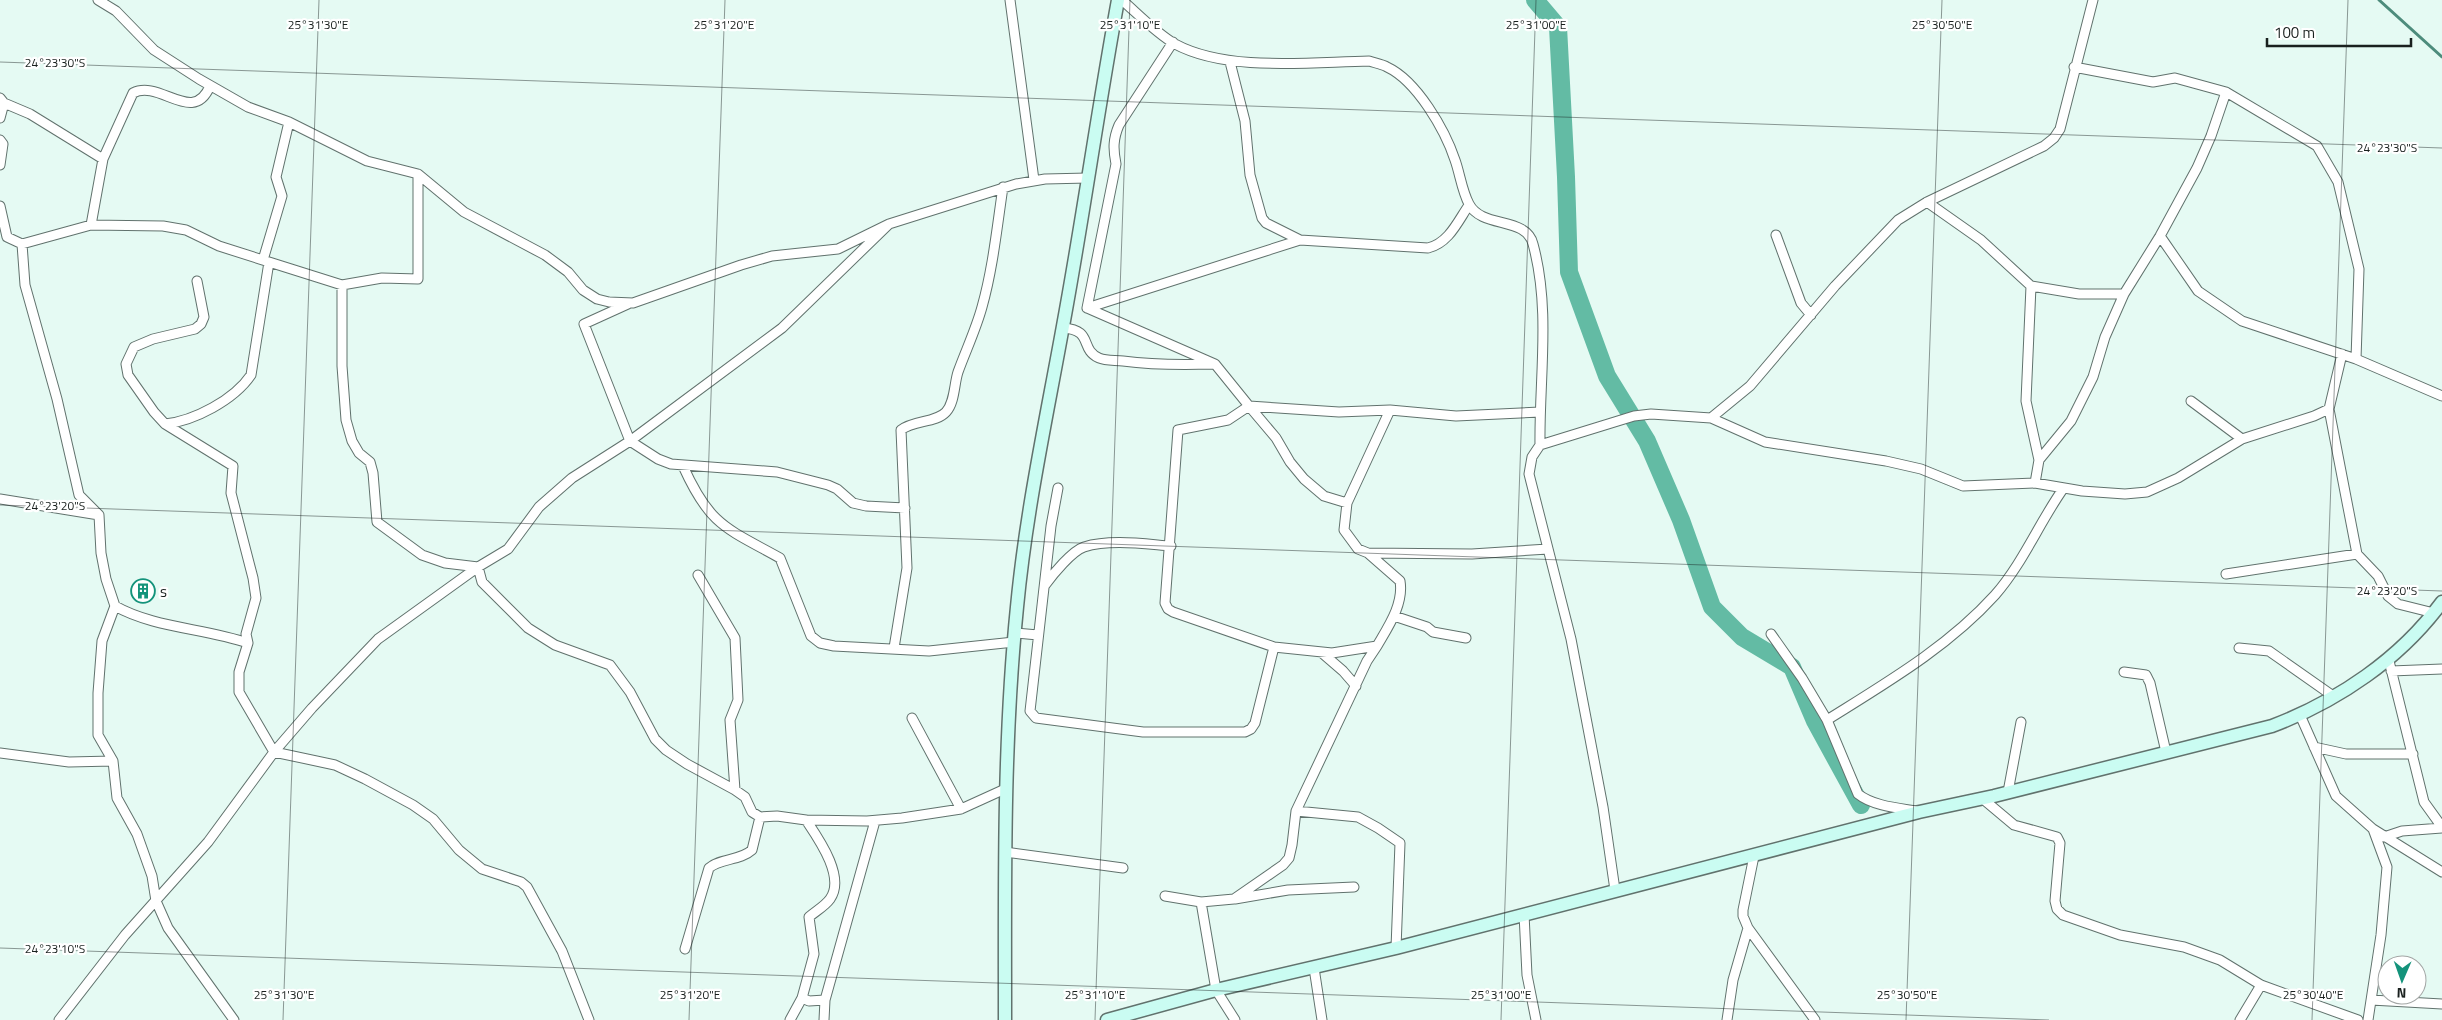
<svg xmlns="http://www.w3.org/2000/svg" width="2442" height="1020" viewBox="0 0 2442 1020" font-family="'Titillium Web',sans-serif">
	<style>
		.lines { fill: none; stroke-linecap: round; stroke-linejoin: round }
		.stream { stroke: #4d8c7c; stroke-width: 3 }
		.river { stroke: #63bba4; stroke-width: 18 }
		.street-casing { stroke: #61726d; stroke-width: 11 }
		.secondary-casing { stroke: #61726d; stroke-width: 15 }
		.street { stroke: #fff; stroke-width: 9 }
		.secondary { stroke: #cafcf2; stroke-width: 12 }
		.ticks { fill: none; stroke: #19201e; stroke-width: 1; stroke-opacity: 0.45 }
		.labels { text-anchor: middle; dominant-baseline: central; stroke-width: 4.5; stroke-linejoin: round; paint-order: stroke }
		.poi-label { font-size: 15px; fill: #19201e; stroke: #fff; text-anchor: start }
		.ticks-label { font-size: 12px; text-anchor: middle; fill: #19201e; stroke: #fff; stroke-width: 4.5; stroke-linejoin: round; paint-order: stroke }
	</style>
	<rect width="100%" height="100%" fill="#e5faf3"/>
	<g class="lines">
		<path class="stream" d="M2379,0L2442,57"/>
		<path class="river" d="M1535,0L1558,27L1566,177L1569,272L1607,376L1647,441L1681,520L1712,607L1742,637L1792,667L1815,721L1861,805"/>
		<g class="street-casing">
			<path id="street" d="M98,0L116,11L154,50L199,79L248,107L289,122L367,161L418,174L464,212L545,255L568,272L583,290L597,299L609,302L633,303L741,265L772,256L838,249L889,224L1016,184L1045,179L1088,178
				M1010,0L1034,180
				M1122,0C1138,14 1156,33 1175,44C1227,72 1309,62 1369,61C1375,63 1382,64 1387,67C1417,81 1445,130 1455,160C1460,174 1462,191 1469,204C1482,229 1526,216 1533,244C1551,310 1539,379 1540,445L1532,457L1529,474L1571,639L1603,807L1615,890
				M1173,42L1119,125C1113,139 1113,149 1116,164L1087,308L1215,364L1249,406L1228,420L1178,430L1165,603L1168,609L1173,612L1274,647L1332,653L1377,646C1388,627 1404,604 1400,581L1368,553
				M1230,62L1245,121L1250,175L1262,218L1266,223L1300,240L1428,248C1449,243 1458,221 1469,205
				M2074,67L2153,82L2175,78L2226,92L2317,146L2338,182L2359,269L2356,359
				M0,98L4,103L0,118
				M4,103L30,114L103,159L91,225
				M0,140L3,144L0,165
				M103,159L133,93C160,79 193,126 210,86
				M1927,202L1981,240L2031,286L2079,294H2124
				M0,206L7,237L22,244L25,285L57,399L79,495L99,515L101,553L106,579L115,606L102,641L98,693V735L113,761L117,798L137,834L152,876L156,901L168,928L234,1020
				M1776,235L1801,303L1811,315
				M2160,236L2198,291L2242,321L2356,359L2442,396
				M22,244L91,225L163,226L186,230L219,246L269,262L251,375C234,400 194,421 165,424
				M263,260L282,196L276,177L289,122
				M269,262L342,285L382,278L418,279V174
				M197,281L204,317L201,324L195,329L153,339L134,347L126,364L128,375L154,412L165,424L233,466L231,493L253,578L256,598L246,634L248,643L239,672V692L274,752L335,765L365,779L413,805L433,819L459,850L482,869L521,882L527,887L562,951L589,1020
				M342,285V366L346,420L352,441L359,453L370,462L373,473L377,522L422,555L445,563L478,567L482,582L528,628L555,645L610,665L630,692L655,739L666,750L687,764L735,790L745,797L752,812L760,817L777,816L806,820L867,821L902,818L961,809L1005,789
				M2031,286L2026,401L2039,460
				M628,304L584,324L630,441L658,459L671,464L777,472L828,485L837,489L853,503L866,506L905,508
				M1087,308L1300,240
				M1063,328C1094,330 1079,349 1099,358C1106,361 1115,360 1123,361C1153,365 1182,365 1213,364
				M2191,401L2242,439
				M2329,409L2357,554
				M1540,412L1456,416L1390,410L1347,503L1344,530L1358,549L1368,553L1472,554L1548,549
				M1711,418L1750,386L1835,286L1898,220L1927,202L2044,146L2054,138L2060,129L2093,0
				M1540,445L1634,416L1651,414L1711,418L1765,442L1886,461L1921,469L1963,486L2035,483L2082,491L2125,494L2147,492L2178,478L2242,439L2314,416L2329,409L2342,354
				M683,466C710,526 726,528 780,558L811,636L820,643L834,646L929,651L1014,642
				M2035,483L2039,460L2071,421L2093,377L2105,337L2124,294L2160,236L2197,168L2211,136L2226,92
				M1058,488L1051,526L1030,711L1036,718L1143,732H1245L1251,729L1255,723L1274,647
				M0,499L99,515
				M1347,503L1324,496L1304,479L1290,462L1276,438L1249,406L1339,412L1390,410
				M2226,574L2357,554L2378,576L2388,596L2398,604L2434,613
				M698,575L735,638L738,700L730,720L735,790
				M1045,585C1053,574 1072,551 1084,547C1110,539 1144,544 1171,546
				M115,606C154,628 204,628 248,643
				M1394,616L1427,627L1433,632L1466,638
				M1015,633L1038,635
				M1771,634L1802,678L1827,720
				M894,648L907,568L901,430C913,420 936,423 946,412C955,402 954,384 958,372C966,350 976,329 982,307C993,268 997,227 1003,187
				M2239,648L2269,651L2333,696
				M1321,652L1343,671L1356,686
				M2389,661L2424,802L2442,827
				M2391,671L2442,669
				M2124,672L2146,675L2150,683L2166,752
				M2300,715L2336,796L2373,829L2387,867L2381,935L2368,1020
				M912,718L961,809
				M2314,747L2346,754H2413
				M0,753L69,762L113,761
				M2008,792L2021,722
				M1983,799L2014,825L2057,837L2060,843L2055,901L2057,909L2063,915L2120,935L2184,947L2220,960L2261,985L2358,1020
				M1296,811L1358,817L1378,828L1400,843L1396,948
				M1916,811C1898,808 1873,806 1858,794L1827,720C1886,683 1948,647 1995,595C2023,563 2039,523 2063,489
				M806,820C818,838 846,877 830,899C825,906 816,911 809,917L814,954L802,998L809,1001L825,1000L824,1020
				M2373,829L2442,872
				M2384,837L2402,831L2442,828
				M1005,852L1123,868
				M1754,856L1743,910V916L1748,928L1815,1020
				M1165,896L1201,902L1216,990L1235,1020
				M1235,899L1288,890L1354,887
				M1201,902L1234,899L1283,865L1289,858L1292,845L1296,811L1367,661L1377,646
				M1524,914L1527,975L1536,1020
				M685,949L709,868C720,858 740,861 752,850L760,817
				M1314,968L1322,1020
				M825,1000L875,821
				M2371,1000L2442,1004
				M59,1020L125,935L208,842L274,752L312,708L378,639L478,567L508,549L539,507L572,478L630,441L782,328L889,224
				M790,1020L802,998
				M1727,1020L1733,980L1748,928
				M2240,1020L2261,985"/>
		</g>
		<g class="secondary-casing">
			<path id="secondary" d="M1005,1020C1005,882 1003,745 1017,607C1026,512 1046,420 1063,326C1083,218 1098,109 1118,0
				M1107,1020L1216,990L1396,948L1919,812L1994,796L2272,726C2338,701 2400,659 2442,602"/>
		</g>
		<use href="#street" class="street"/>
		<use href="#secondary" class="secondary"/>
	</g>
	<path class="ticks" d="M0,62L2442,148M0,505L2442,591M0,948L2049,1020M283,1020L319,0M689,1020L725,0M1095,1020L1130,0M1501,1020L1536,0M1906,1020L1942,0M2312,1020L2348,0"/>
	<defs>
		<g id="building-ring" transform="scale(1.25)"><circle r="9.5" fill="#fff" stroke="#14937b" stroke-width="1.5"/><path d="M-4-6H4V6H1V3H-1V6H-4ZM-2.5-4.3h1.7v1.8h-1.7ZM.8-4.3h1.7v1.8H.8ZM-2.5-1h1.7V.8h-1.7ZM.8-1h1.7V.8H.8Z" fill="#14937b"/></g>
	</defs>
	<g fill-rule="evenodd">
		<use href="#building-ring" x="143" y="591"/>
	</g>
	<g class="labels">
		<g class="poi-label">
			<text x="160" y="591">s</text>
		</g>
	</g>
	<g class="ticks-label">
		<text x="318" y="29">25°31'30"E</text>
		<text x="724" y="29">25°31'20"E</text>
		<text x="1130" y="29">25°31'10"E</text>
		<text x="1536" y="29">25°31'00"E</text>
		<text x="1942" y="29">25°30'50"E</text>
		<text x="55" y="67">24°23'30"S</text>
		<text x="2387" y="152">24°23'30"S</text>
		<text x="55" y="510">24°23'20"S</text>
		<text x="2387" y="595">24°23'20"S</text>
		<text x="55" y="953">24°23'10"S</text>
		<text x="284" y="999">25°31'30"E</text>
		<text x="690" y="999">25°31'20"E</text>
		<text x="1095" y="999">25°31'10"E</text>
		<text x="1501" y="999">25°31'00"E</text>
		<text x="1907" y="999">25°30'50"E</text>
		<text x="2313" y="999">25°30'40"E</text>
	</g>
	<g transform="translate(2402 980) rotate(182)"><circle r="24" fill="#ffffff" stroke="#a3a6a5"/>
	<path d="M0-4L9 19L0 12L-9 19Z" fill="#14937b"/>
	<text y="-8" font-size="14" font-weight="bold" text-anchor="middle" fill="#19201e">N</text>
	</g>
	<path d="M2267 38v8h144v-8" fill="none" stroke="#19201e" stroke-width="2.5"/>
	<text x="2274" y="38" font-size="15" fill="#19201e" stroke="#ffffff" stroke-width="4" paint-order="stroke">100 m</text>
</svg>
